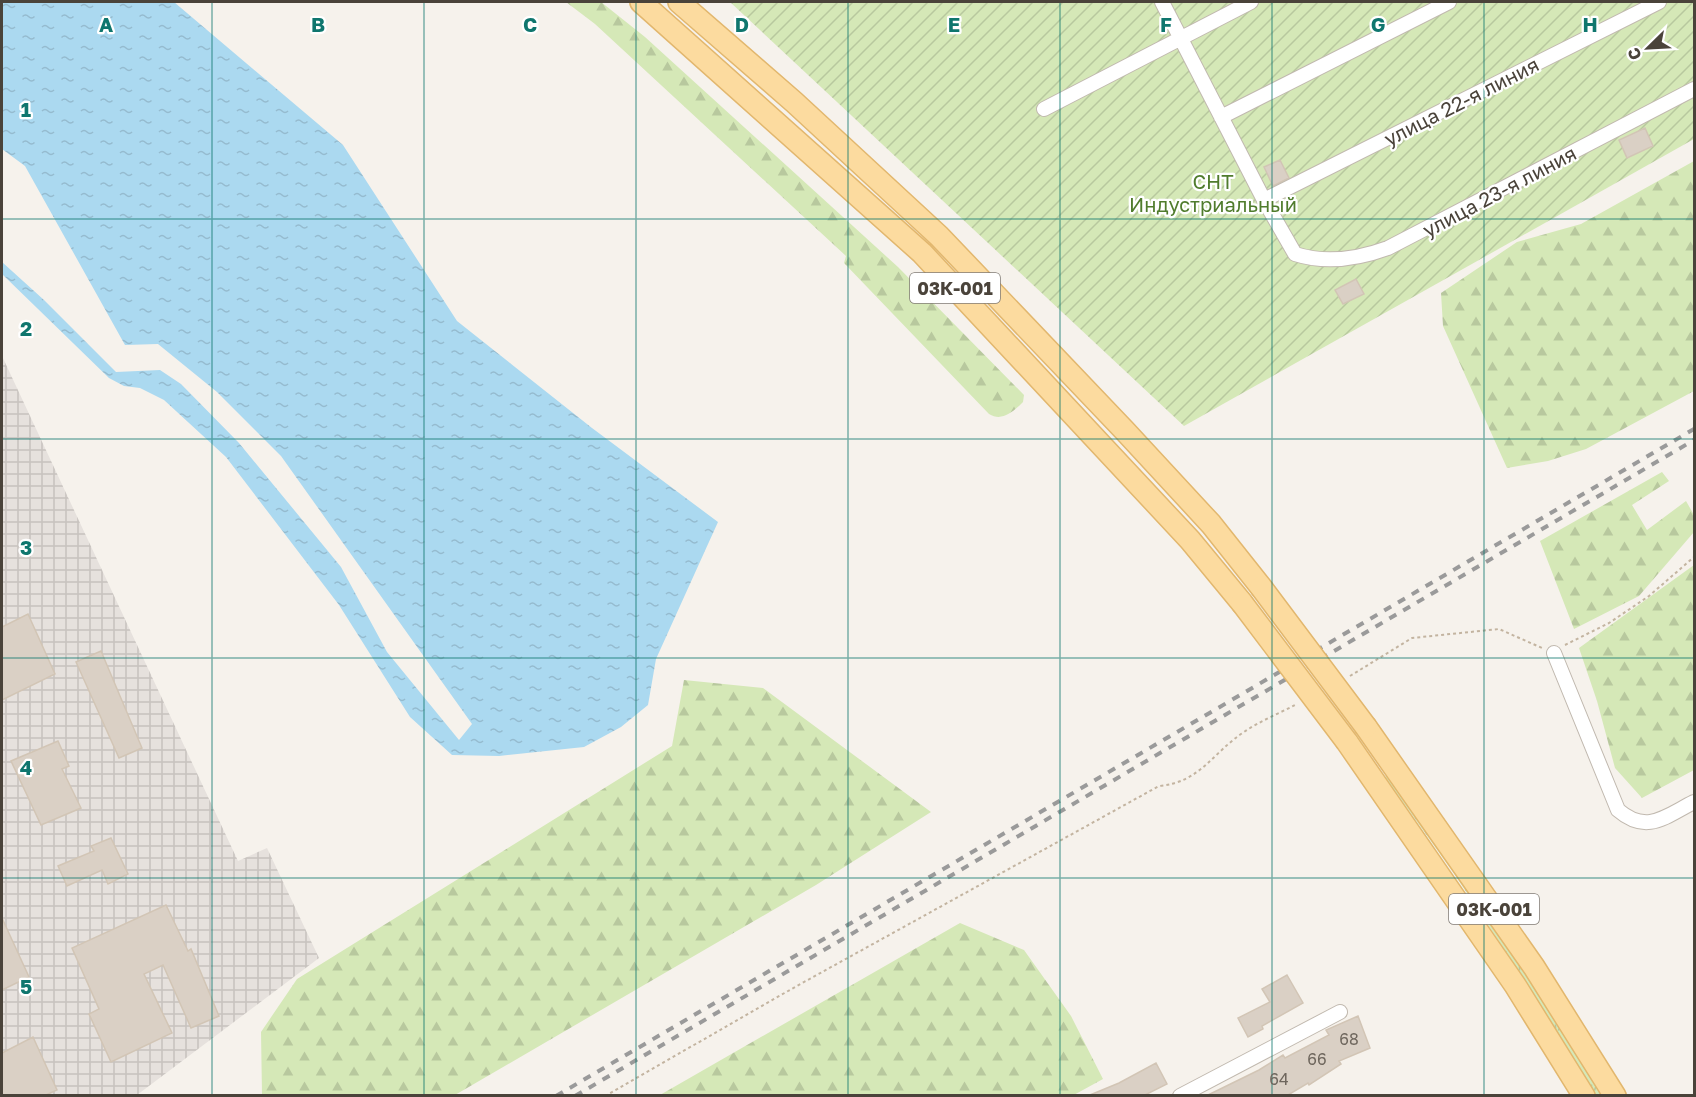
<svg xmlns="http://www.w3.org/2000/svg" width="1696" height="1097" viewBox="0 0 1696 1097" font-family="'Golos Text',sans-serif">
	<style>
		.industrial { fill: url(#industrial-grid) }
		.grass { fill: url(#grass-tufts) }
		.forest { fill: url(#forest-firs) }
		.garden { fill: url(#garden-furrows) }
		.water { fill: url(#water-ripples) }
		.building { fill: #dad0c5; stroke: #d2c5b5; stroke-width: 1.5 }
		.lines { fill: none; stroke-linecap: round; stroke-linejoin: round }
		.street-casing { stroke: #c1b9af; stroke-width: 16 }
		.primary-casing { stroke: #e2b76e; stroke-width: 24 }
		.path { stroke: #c3b4a0; stroke-width: 2; stroke-dasharray: 3 3; stroke-linecap: butt }
		.street { stroke: #fff; stroke-width: 14 }
		.primary { stroke: #fcdb9f; stroke-width: 21 }
		.rail { stroke: #9a9a9a; stroke-width: 4; stroke-dasharray: 8 8; stroke-linecap: butt }
		.primary-bridge-casing { stroke: #e2b76e; stroke-width: 24; stroke-linecap: butt }
		.primary-bridge { stroke: #fcdb9f; stroke-width: 21 }
		.grid { fill: none; stroke: #0f766e; stroke-width: 1.5; stroke-opacity: 0.55 }
		.labels { text-anchor: middle; dominant-baseline: central; stroke-width: 4.5; stroke-linejoin: round; paint-order: stroke }
		.number-label { font-size: 16px; fill: #6e665d }
		.shield { fill: #fff; stroke: #807b75; stroke-width: 1.5 }
		.shield-label { font-size: 18px; font-weight: bold; fill: #4a433a }
		.street-label { font-size: 20px; fill: #4a433a; stroke: #fff }
		.park-label { font-size: 20px; fill: #507c2d; stroke: #fff }
		.grid-label { font-size: 20px; text-anchor: middle; font-weight: bold; fill: #0f766e; stroke: #fff; stroke-width: 4.5; stroke-linejoin: round; paint-order: stroke }
	</style>
	<defs>
		<pattern id="industrial-grid" width="8" height="8" patternUnits="userSpaceOnUse" patternTransform="scale(1.5)"><rect width="8" height="8" fill="#e6e1dd"/><path d="M0 4h8M4 0v8" fill="none" stroke="#c7c2be"/></pattern>
		<pattern id="grass-tufts" width="24" height="20" patternUnits="userSpaceOnUse" patternTransform="scale(1.5)"><rect width="24" height="20" fill="#d5e8b7"/><path d="M3 7l-1-3M5 7V3M7 7l1-3M15 17l-1-3M17 17v-4M19 17l1-3" fill="none" stroke="#b8c89e"/></pattern>
		<pattern id="forest-firs" width="22" height="20" patternUnits="userSpaceOnUse" patternTransform="scale(1.5)"><rect width="22" height="20" fill="#d5e8b7"/><path d="M5 1l3.5 6h-7zM16 11l3.5 6h-7z" fill="#b8c89e"/></pattern>
		<pattern id="garden-furrows" width="10" height="10" patternUnits="userSpaceOnUse" patternTransform="scale(1.5)"><rect width="10" height="10" fill="#d5e8b7"/><path d="M-1 1l2-2M0 10L10 0M9 11l2-2" fill="none" stroke="#b8c89e"/></pattern>
		<pattern id="water-ripples" width="26" height="14" patternUnits="userSpaceOnUse" patternTransform="scale(1.5)"><rect width="26" height="14" fill="#abd9f0"/><path d="M2 4q2-2 4 0t4 0M15 11q2-2 4 0t4 0" fill="none" stroke="#95bbcf"/></pattern>
	</defs>
	<rect width="100%" height="100%" fill="#f6f2ec"/>
	<path class="industrial" d="M2,356L238,861L267,848L319,958L137,1095H2Z"/>
	<path class="grass" d="M1391,773L1463,872L1605,1095H1595L1506,952L1453,872L1385,777Z"/>
	<path class="forest" d="M566,2H601L645,37L898,267L1024,395L1023,402C1013,412 1002,422 989,414L844,263L846,256L595,24Z
		M1694,161V391L1586,449L1548,461L1507,468L1443,326L1441,293L1517,242L1581,224Z
		M1662,472L1669,481L1632,505L1647,530L1686,501L1694,515V532L1639,596L1574,629L1540,541Z
		M1694,565V770L1642,798L1615,768L1597,701L1579,648Z
		M684,680L763,688L931,812L816,885L455,1095H262L261,1032L297,979L672,746Z
		M960,923L1024,950L1071,1016L1103,1079L1072,1096L660,1095Z"/>
	<path class="garden" d="M730,2H1694V139L1184,426Z"/>
	<path class="water" d="M2,2H174L343,145L457,321L592,428L718,522L656,659L648,705L621,727L584,747L499,756L452,755L410,717L339,605L226,457L164,400L140,388L124,386L109,378L2,274V262L44,300L116,372L160,370L181,384L239,443L341,567L387,652L459,740L472,724L281,456L217,392L158,344L125,345L25,166L2,149Z"/>
	<path class="building" d="M1645,128L1653,146L1627,158L1619,140Z
		M1280,160L1289,178L1273,186L1264,167Z
		M1356,279L1364,294L1343,304L1335,290Z
		M28,614L55,674L2,700V627Z
		M101,651L142,748L119,758L76,662Z
		M58,741L69,766L62,769L81,808L41,825L11,761Z
		M111,838L128,874L108,884L102,870L67,886L58,866L94,851L91,846Z
		M166,905L188,951L191,949L219,1016L191,1028L163,965L144,974L172,1033L111,1062L89,1014L99,1009L72,948Z
		M2,918L29,977L2,990Z
		M1287,975L1303,1003L1262,1026L1263,1029L1248,1037L1238,1018L1270,1002L1262,989Z
		M1358,1016L1370,1048L1339,1061L1341,1064L1309,1085L1308,1083L1288,1095H1208L1259,1070L1283,1055L1285,1058L1329,1035L1326,1030Z
		M33,1037L57,1090L46,1095H2V1053Z
		M1156,1063L1167,1084L1145,1095H1090L1119,1083Z"/>
	<g class="lines">
		<g class="street-casing">
			<path id="street" d="M1162,2L1264,200L1295,254C1326,264 1358,259 1388,248L1694,89
				M1044,109L1251,2
				M1221,117L1449,2
				M1264,200L1659,2
				M1554,653L1618,810C1647,835 1666,816 1694,802
				M1180,1096L1340,1012"/>
		</g>
		<g class="primary-casing">
			<path id="primary" d="M641,2L922,253L1190,540L1242,603
				M679,2L794,102L939,236L1125,431L1211,524L1261,587
				M1366,727L1534,967L1615,1096
				M1347,742L1515,985L1584,1096"/>
		</g>
		<path class="path" d="M1565,645L1609,623L1649,596L1694,557
			M1350,676L1412,638L1499,629L1542,648
			M605,1096L795,987L1159,786C1201,782 1212,753 1244,732C1260,721 1280,713 1297,704"/>
		<use href="#street" class="street"/>
		<use href="#primary" class="primary"/>
		<path class="rail" d="M556,1096L1694,429
			M575,1096L1694,440"/>
		<g class="primary-bridge-casing">
			<path id="primary-bridge" d="M1261,587L1366,727
				M1242,603L1347,742"/>
		</g>
		<use href="#primary-bridge" class="primary-bridge"/>
	</g>
	<path class="grid" d="M212,2V1096M424,2V1096M636,2V1096M848,2V1096M1060,2V1096M1272,2V1096M1484,2V1096M2,219H1694M2,439H1694M2,658H1694M2,878H1694"/>
	<g class="labels">
		<g class="number-label">
			<text x="1349" y="1039">68</text>
			<text x="1317" y="1059">66</text>
			<text x="1279" y="1079">64</text>
		</g>
		<g class="shield">
			<rect x="910" y="273" width="90" height="30" rx="4.5"/>
			<rect x="1449" y="894" width="90" height="30" rx="4.5"/>
		</g>
		<g class="shield-label">
			<text x="955" y="288">03К-001</text>
			<text x="1494" y="909">03К-001</text>
		</g>
		<g class="street-label">
			<text transform="translate(1461 101) rotate(-27)">улица 22-я линия</text>
			<text transform="translate(1499 191) rotate(-28)">улица 23-я линия</text>
		</g>
		<g class="park-label">
			<text x="1213" y="181">СНТ<tspan x="1213" dy="23">Индустриальный</tspan></text>
		</g>
	</g>
	<g class="grid-label">
		<text x="106" y="32">A</text>
		<text x="318" y="32">B</text>
		<text x="530" y="32">C</text>
		<text x="742" y="32">D</text>
		<text x="954" y="32">E</text>
		<text x="1166" y="32">F</text>
		<text x="1378" y="32">G</text>
		<text x="1590" y="32">H</text>
		<text x="26" y="117">1</text>
		<text x="26" y="336">2</text>
		<text x="26" y="555">3</text>
		<text x="26" y="775">4</text>
		<text x="26" y="994">5</text>
	</g>
	<rect width="1696" height="1097" fill="none" stroke="#4a433a" stroke-width="6"/>
	<g transform="translate(1648 48) rotate(246)" stroke="#ffffff" stroke-width="4.5" paint-order="stroke">
	<path d="M0-4.5L10 22L0 15L-10 22Z" fill="#4a433a"/>
	<text y="-9" font-size="16" font-weight="bold" text-anchor="middle" fill="#4a433a">С</text>
	</g>
</svg>
